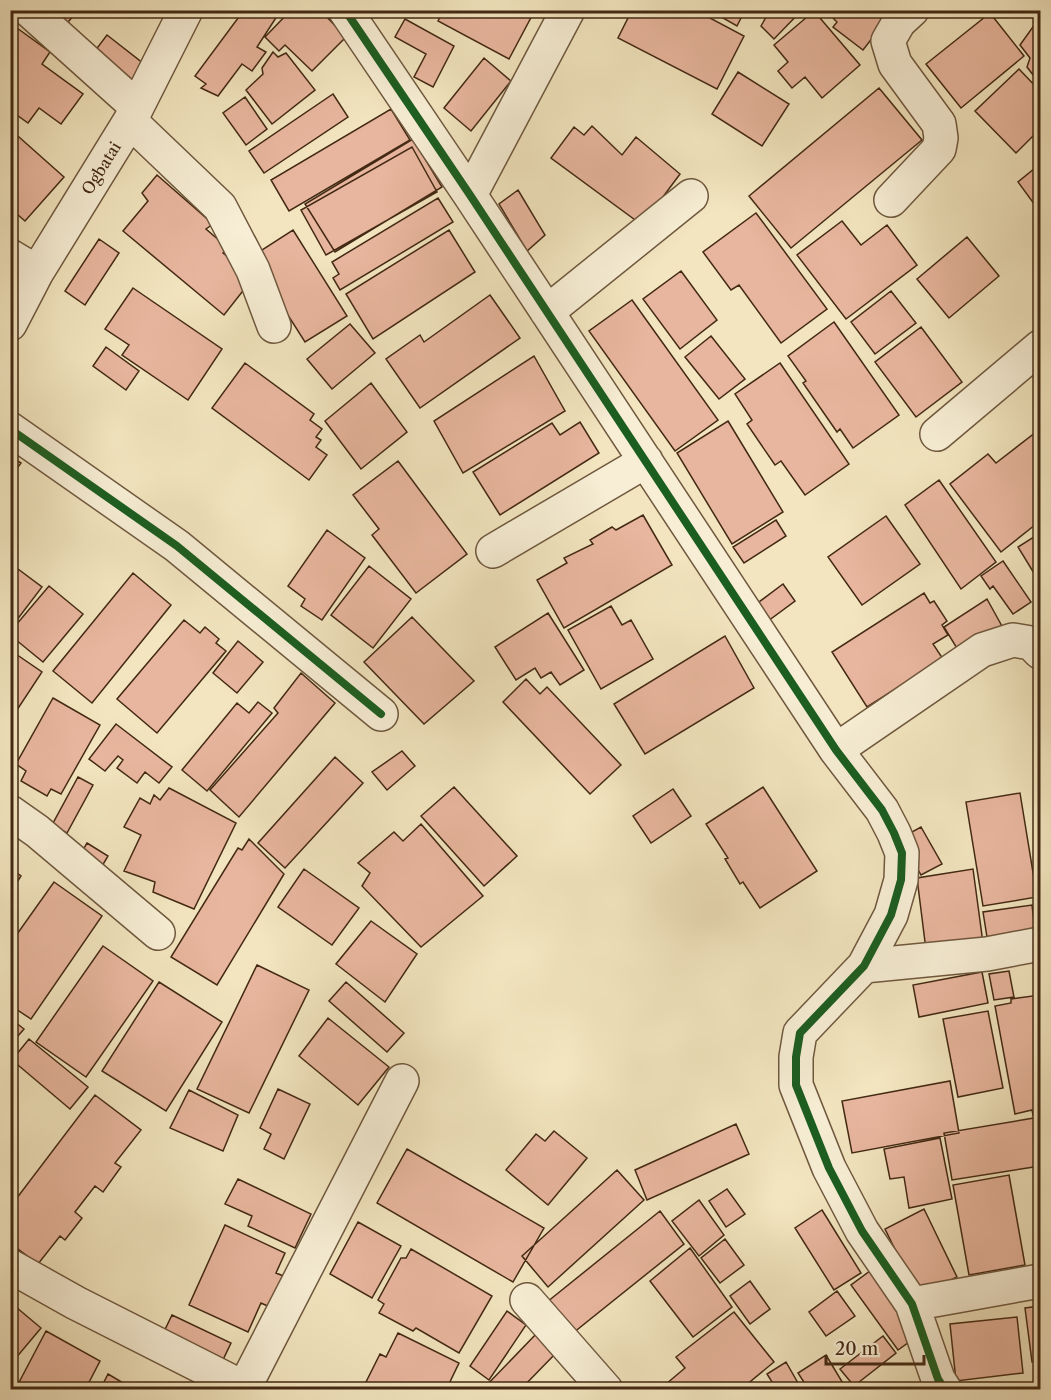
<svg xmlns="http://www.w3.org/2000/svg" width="1051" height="1400" viewBox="0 0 1051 1400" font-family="'Libre Caslon Text',serif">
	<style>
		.building { fill: #e8b69e; stroke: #432913; stroke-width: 1.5 }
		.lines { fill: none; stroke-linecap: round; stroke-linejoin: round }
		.minor-casing { stroke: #6f583e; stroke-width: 36 }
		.minor { stroke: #f7eed5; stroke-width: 33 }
		.cycleway-casing { stroke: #f7eed5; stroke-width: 11 }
		.cycleway { stroke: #1b5e20; stroke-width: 8 }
		.labels { text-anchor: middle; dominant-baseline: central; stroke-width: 4.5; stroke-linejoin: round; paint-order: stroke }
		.street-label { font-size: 16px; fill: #432913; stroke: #f7eed5 }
	</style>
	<rect width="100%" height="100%" fill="#f2e5bf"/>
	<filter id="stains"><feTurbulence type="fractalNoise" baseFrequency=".00333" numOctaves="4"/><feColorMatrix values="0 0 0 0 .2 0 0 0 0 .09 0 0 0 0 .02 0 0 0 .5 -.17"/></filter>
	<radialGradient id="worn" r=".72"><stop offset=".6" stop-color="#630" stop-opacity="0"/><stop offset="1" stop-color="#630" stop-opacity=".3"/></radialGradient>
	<path class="building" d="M46,10H78L65,26Z
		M244,10H281L257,47L266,52L252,71L242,64L218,96L201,88L206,84L195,76Z
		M291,10H320L346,37L312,71L285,45L279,51L265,37Z
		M444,10H535L509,59L438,21Z
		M632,10H695L744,36L717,89L618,38Z
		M709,10H745L737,26Z
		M770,10H802L774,39L761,26Z
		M825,10H894L863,50L833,27L837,22Z
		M814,11L860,65L822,98L805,77L792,88L778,71L788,62L774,45Z
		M990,13L1024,56L961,108L926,64Z
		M405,19L454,46L433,87L414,77L426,54L395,37Z
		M1035,24L1040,32V84L1027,67L1030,58L1020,45Z
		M17,28L50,52L42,64L83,94L61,124L39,108L28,123L10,110V37Z
		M107,35L144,64L125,88L88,60Z
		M273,52L278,57L286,53L315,90L272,124L246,90L263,74L262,68Z
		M484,58L511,81L471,131L444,108Z
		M1019,69L1040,91V129L1016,153L975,111Z
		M738,72L789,104L762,146L712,114Z
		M879,88L922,140L791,248L749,196Z
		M333,94L348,117L264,173L249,151Z
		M245,97L267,129L246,145L223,113Z
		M391,109L410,140L289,211L271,180Z
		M592,126L622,155L636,137L680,174L642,225L551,158L574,127L584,135Z
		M10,129L64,177L25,221L10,208Z
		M413,139L442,187L335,252L305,204Z
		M412,147L437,192L326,255L301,210Z
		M1040,164V212L1018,182Z
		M157,175L213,224L206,229L228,248L223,253L253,278L224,315L123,231L148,201L142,193Z
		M518,190L545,235L527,251L499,204Z
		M438,198L453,222L340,290L333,278L339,274L332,262Z
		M756,213L827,309L781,343L739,285L731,290L703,252Z
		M842,221L861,245L887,225L917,265L846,319L797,255Z
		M293,230L347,316L305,342L251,257Z
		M449,230L475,272L373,339L346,294Z
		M967,237L999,276L949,318L917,279Z
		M99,239L119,253L85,305L65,291Z
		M681,271L717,320L680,349L643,299Z
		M133,288L222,349L188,400L122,355L129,345L105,329Z
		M891,291L916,323L875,354L851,322Z
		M490,295L520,338L420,408L386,359L420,335L424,342Z
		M632,300L718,420L675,451L589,331Z
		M834,322L899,415L853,448L840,429L837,432L803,383L806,381L788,356Z
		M350,324L375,353L332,389L307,359Z
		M921,327L962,382L916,417L875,362Z
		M711,336L745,379L719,399L685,357Z
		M106,347L139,371L126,390L93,366Z
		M534,356L565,411L463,473L434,421Z
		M245,363L314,414L310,420L322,429L316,437L321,440L316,447L327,455L309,480L212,408Z
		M780,363L849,464L805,495L781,461L775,465L747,424L752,420L735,394Z
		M371,383L407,432L361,469L325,421Z
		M728,421L783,512L732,544L677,453Z
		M580,422L599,453L500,515L473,472L552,423L560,435Z
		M1040,429V521L1001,552L950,484L988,454L996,463Z
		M10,456L21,463L10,478Z
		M398,461L467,554L416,593L372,535L379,529L353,495Z
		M939,480L996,562L961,589L905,505Z
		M643,515L672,565L564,628L537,580L567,563L564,558L593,544L590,540L612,527L616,530Z
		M886,516L920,564L862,605L828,557Z
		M776,520L786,536L744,563L733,547Z
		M327,530L365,558L322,620L301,606L305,599L288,586Z
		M1040,533V583L1018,547Z
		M1003,561L1031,602L1013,614L993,586L990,589L981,576Z
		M10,563L42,587L10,629Z
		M369,566L411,599L373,648L331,615Z
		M133,573L171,605L92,703L53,671Z
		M783,584L795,601L768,621L755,605Z
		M49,586L83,614L43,662L10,635V632Z
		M924,593L930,603L934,601L947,621L942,625L948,635L933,644L943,659L867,707L832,652Z
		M987,599L1003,628L961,655L944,627Z
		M611,606L622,625L631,620L653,659L601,689L568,630Z
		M548,613L584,670L560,685L551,672L541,678L535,668L516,680L495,647Z
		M412,617L474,681L424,724L364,662Z
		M184,620L200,633L205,627L219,639L216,643L226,651L157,733L117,699Z
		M725,636L754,688L645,754L614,704Z
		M238,641L263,662L237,693L213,673Z
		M10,650L42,672L17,710L10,706Z
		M301,673L335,703L239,817L210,790L278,713L274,708Z
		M526,679L540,694L547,687L621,765L590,794L503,702Z
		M53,698L100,725L61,794L51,789L47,796L21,781L26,771L16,764Z
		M258,702L272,713L207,791L182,770L237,703L249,713Z
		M116,724L172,767L159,783L145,772L137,783L117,768L123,760L118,756L105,771L89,759Z
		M402,751L415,766L387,790L372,772Z
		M335,757L363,783L285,868L258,843Z
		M78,777L93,785L67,833L52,825Z
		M454,787L517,856L484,886L421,816Z
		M763,787L817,871L760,908L743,882L740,884L725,859L728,858L706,824Z
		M169,788L236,823L194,909L153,892L155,882L124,871L141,835L124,827L140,798L150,804L154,795L160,800Z
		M673,789L691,816L651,843L633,816Z
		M1020,793L1037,897L983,906L966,802Z
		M421,824L483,896L421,947L362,886L370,873L358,863L394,832L403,841Z
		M921,827L942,864L921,875L901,838Z
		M249,839L284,874L217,985L171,957L238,848L242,850Z
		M87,843L108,856L98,873L77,860Z
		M10,868L21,876L12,890L16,892L10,900Z
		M304,869L359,908L332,945L278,907Z
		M973,869L983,943L926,950L917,878Z
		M54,882L102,916L31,1019L10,1005V944Z
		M1032,905L1035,930L987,937L983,912Z
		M371,921L417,954L385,1002L336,964Z
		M103,946L153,981L86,1077L36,1042Z
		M257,965L309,990L249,1113L197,1089Z
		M1009,971L1014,997L994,1000L989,974Z
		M982,972L988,1003L919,1017L913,985Z
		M159,982L222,1022L166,1111L102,1071Z
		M346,982L404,1033L387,1052L329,1001Z
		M1040,995V1113L1033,1115L1032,1110L1015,1114L995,1006L1011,1003V999Z
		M988,1011L1003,1088L958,1097L943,1019Z
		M10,1018L24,1029L10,1045Z
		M328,1018L389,1067L358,1105L299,1056Z
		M29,1039L88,1087L70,1109L12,1060Z
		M950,1081L959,1133L852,1153L842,1101Z
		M278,1089L310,1104L284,1159L264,1149L271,1134L260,1128Z
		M189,1090L238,1115L223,1151L170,1128Z
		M95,1095L141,1130L115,1163L121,1167L103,1192L95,1186L75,1212L82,1218L65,1240L60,1236L38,1264L10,1243V1207Z
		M1040,1117V1166L952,1180L944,1133Z
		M736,1124L749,1154L647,1200L635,1170Z
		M554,1131L587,1158L548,1205L506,1170L536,1134L545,1141Z
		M940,1138L952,1199L909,1208L904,1177L890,1179L884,1149Z
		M407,1149L544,1228L513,1282L377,1203Z
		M617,1170L644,1200L548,1287L522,1256Z
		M1036,1171H1040V1197Z
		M1009,1175L1025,1265L969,1275L953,1185Z
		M238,1179L311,1214L295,1248L248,1226L252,1216L225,1204Z
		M727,1189L745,1214L726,1227L709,1201Z
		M699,1200L724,1235L699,1256L672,1221Z
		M924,1209L957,1277L918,1296L885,1229Z
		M822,1210L861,1273L834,1290L795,1228Z
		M660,1211L684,1244L573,1333L547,1302Z
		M358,1222L401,1246L372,1298L330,1274Z
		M225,1225L285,1253L276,1273L286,1277L272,1308L261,1303L248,1332L189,1305Z
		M725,1239L744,1265L720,1283L701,1258Z
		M690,1248L732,1307L693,1337L650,1281Z
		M411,1249L492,1296L459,1353L416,1328L413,1331L379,1313L384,1304L378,1300L401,1258H406Z
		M870,1271L916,1337L898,1350L851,1285Z
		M750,1281L770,1309L750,1324L730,1296Z
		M837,1291L855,1316L826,1336L809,1312Z
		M10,1302L41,1328L10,1365Z
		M1040,1306V1361L1032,1362L1025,1308Z
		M507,1311L526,1325L489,1380L470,1366Z
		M734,1312L774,1362L740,1390H659L685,1368L676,1357Z
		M172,1315L231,1343L219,1368L160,1340Z
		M1017,1317L1023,1373L956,1381L950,1324Z
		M46,1331L100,1361L85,1390H15Z
		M398,1333L459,1363L446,1390H362L380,1354L386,1357Z
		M537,1333L556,1353L520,1390H482Z
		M883,1336L896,1353L854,1386L840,1369Z
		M826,1355L847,1390H809L798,1373Z
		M786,1362L802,1390H777L767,1374Z
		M108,1374L135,1390H100Z"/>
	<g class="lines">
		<g class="minor-casing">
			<path id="minor" d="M29,10L137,107
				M345,10L470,195L836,750L882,810L894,833L902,853L901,880L891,915L864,966L800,1033L796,1057V1085L829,1168L862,1231L912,1304L938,1379L945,1390
				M130,121L220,207L253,270L274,326
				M470,195L568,10
				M891,200L939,149L941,138L939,124L895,64L888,41L899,22L912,10
				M10,256L37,272
				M547,312L691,196
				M10,324L37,272L130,121L186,10
				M10,429L177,546L381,714
				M937,434L1040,347
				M493,551L646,461
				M836,750L982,650L1013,640L1031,643L1040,652
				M10,812L37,831L158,933
				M864,966L987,954L1040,944
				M10,1266L76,1303L244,1388
				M527,1300L606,1390
				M912,1304L1040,1281
				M243,1390L402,1081"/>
		</g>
		<use href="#minor" class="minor"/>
		<g class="cycleway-casing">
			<path id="cycleway" d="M345,10L470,195L836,750L882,810L894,833L902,853L901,880L891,915L864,966L800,1033L796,1057V1085L829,1168L862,1231L912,1304L938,1379L945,1390
				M10,429L177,546L381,714"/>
		</g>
		<use href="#cycleway" class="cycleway"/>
	</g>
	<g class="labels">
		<g class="street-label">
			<text transform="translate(101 168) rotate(-58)">Ogbatai</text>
		</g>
	</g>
	<rect width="1051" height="1400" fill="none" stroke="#f2e5bf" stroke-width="36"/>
	<rect x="12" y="12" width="1027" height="1376" fill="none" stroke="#432913" stroke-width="3"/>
	<rect x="18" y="18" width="1015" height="1364" fill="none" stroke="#432913" stroke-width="1.5"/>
	<path d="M826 1355v9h98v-9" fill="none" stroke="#432913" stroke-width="3"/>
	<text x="835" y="1355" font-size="18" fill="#432913" stroke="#f7eed5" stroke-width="4.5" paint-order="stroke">20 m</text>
	<rect width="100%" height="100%" filter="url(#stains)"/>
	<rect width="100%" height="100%" fill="url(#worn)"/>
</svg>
